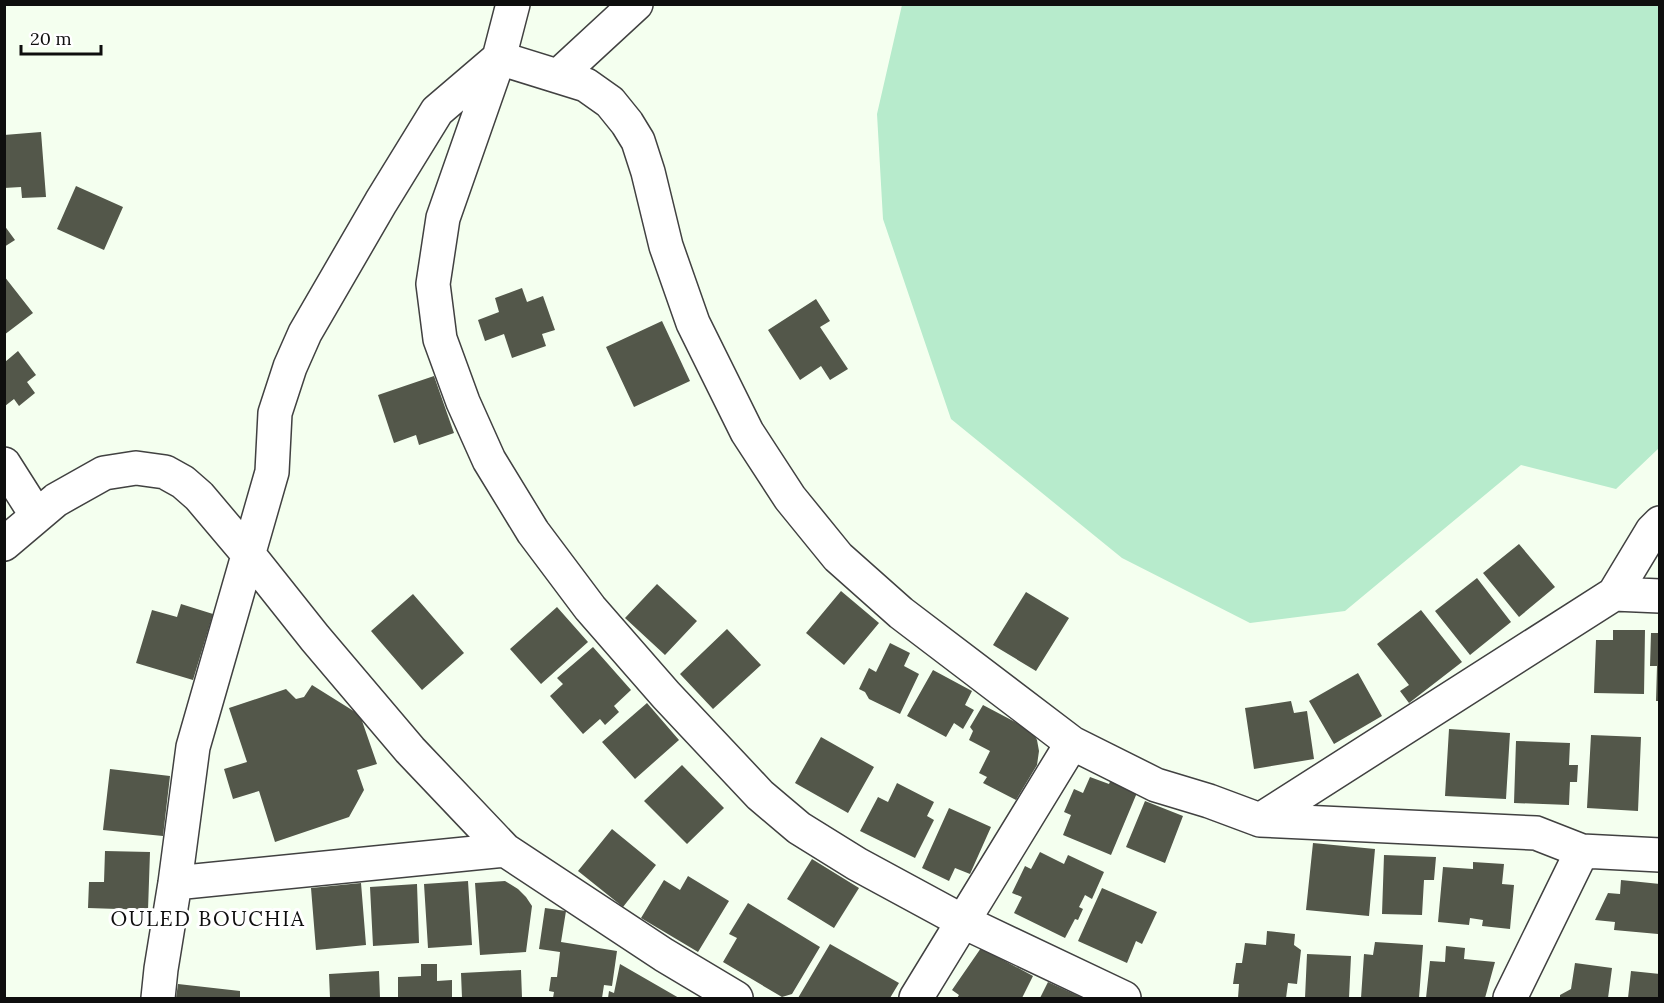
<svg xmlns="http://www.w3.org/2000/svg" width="1664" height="1003" viewBox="0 0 1664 1003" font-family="Lora,serif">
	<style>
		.green { fill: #b7ebcc }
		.building { fill: #53574a }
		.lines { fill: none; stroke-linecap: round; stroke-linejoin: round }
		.minor-casing { stroke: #414141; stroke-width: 36 }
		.minor { stroke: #fff; stroke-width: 33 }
		.labels { text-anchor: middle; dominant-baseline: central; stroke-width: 6; stroke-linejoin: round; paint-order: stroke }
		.quarter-label { font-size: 21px; letter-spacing: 1.5px; fill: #0e0e0e; stroke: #fff }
	</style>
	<rect width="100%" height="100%" fill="#f4ffef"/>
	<path class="green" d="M902,5H1659V448L1616,489L1521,465L1345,611L1250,623L1122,558L951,419L883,219L877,114Z"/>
	<path class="building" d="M41,132L46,197L22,198L21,187L4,188V135Z
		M76,186L123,207L104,250L57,229Z
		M4,225L15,240L4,247Z
		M4,276L33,313L4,335Z
		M522,288L527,302L543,296L555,330L542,334L546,346L512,358L504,334L485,341L478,320L499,312L495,298Z
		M816,299L830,321L820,327L848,369L830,380L821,366L800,380L768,330Z
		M662,321L690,381L634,407L606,347Z
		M18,351L36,375L27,382L35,393L19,406L14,399L5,406V362Z
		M434,376L454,433L419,445L416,435L394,443L378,395Z
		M1519,544L1555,587L1519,617L1483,573Z
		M1477,578L1511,622L1470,655L1435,611Z
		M657,584L697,621L665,655L625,618Z
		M841,591L879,623L844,665L806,633Z
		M1026,592L1069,618L1036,671L993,645Z
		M413,594L464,653L422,690L371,631Z
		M181,604L213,614L193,680L136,663L152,610L177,617Z
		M557,607L588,642L541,684L510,649Z
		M1421,610L1462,662L1409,703L1400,691L1409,685L1377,644Z
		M727,629L761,665L713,709L680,674Z
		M1613,630H1645L1644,694L1594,693L1596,640H1613Z
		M1651,633H1660V701H1656L1657,666H1650Z
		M890,643L910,653L904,666L919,674L900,714L869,699L865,692L859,689L869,668L876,672Z
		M593,647L631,690L614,706L619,712L605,725L600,719L583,734L550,696L563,684L557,678Z
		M933,670L972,691L965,705L974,710L963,729L954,723L946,737L907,716Z
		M1358,673L1382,716L1334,744L1309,701Z
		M312,685L360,715L377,764L357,770L364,790L349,817L275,842L259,791L233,799L224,769L247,762L229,708L286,689L296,699L304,697Z
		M1291,701L1294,713L1307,711L1314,759L1254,769L1245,708Z
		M647,703L679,740L635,779L602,742Z
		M983,705L1032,731L1037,740L1039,751L1037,765L1016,800L983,783L987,777L979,773L990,751L969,740L973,731L970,727Z
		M1449,729L1510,733L1506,799L1445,796Z
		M1591,735L1641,737L1638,811L1587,808Z
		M821,737L874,767L848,813L795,783Z
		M1516,741L1570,743L1569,765H1578L1577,782H1570L1569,805L1514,803Z
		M682,765L724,808L687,844L644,801Z
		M110,769L170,776L163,836L103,830Z
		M1090,777L1109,784L1112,777L1139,788L1111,855L1063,835L1071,815L1064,812L1074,789L1083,793Z
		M897,783L934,802L927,816L934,820L915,858L860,831L878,797L888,802Z
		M1145,801L1183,816L1165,863L1126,847Z
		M949,808L991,827L970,874L955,868L949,881L922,868Z
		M612,829L656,865L623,907L578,871Z
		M1313,843L1375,849L1369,916L1306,910Z
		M105,851L150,852L148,910L88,908L89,882H104Z
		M1040,852L1064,864L1068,855L1104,872L1092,899L1085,895L1079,907L1083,909L1078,920L1075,919L1065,938L1014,913L1022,897L1012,893L1025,866L1031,869Z
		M1384,855L1436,857L1434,880H1424L1422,915L1382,914Z
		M812,859L859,888L834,928L787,899Z
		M1473,862L1504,864L1502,884L1514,885L1510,929L1482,926L1483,920L1470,918L1469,925L1438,922L1443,867L1473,869Z
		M688,876L729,901L698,952L641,918L664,880L680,890Z
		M1621,880L1660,884L1658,934L1614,930L1615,922L1595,920L1608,893L1620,894Z
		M468,881L472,945L428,948L424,884Z
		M505,881L518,889L526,897L532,906L526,952L480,955L475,883Z
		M361,883L366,945L316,950L311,888Z
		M417,884L419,943L373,946L370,887Z
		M1102,888L1157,912L1142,944L1136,941L1127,963L1078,941Z
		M748,903L820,947L792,994L782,997L723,962L737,938L729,934Z
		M545,908L566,911L561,942L617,951L612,986L604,985L602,998H553L554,992L549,991L551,977H557L560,952L539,949Z
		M1267,931L1295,934L1294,945L1301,950L1297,984L1288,983L1286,998H1238L1239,984H1233L1236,963H1242L1245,943L1266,945Z
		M1375,942L1423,945L1419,998H1361L1364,954L1373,955Z
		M830,944L899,983L890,998H798Z
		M1446,946L1465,948L1464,959L1495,962L1485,998H1426L1430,961L1445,962Z
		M981,948L1033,976L1022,998H957L959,995L952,990Z
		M1307,954L1351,956L1349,998H1305Z
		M1575,963L1612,968L1608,998H1560V995L1571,989Z
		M421,964H437V981L452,980V998H398V977L421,976Z
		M620,964L679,998H608L609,991L614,993Z
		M521,970L522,998H462L461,973Z
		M379,971L380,998H330L329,974Z
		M1631,971L1660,974V998H1628Z
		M1048,982L1083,998H1040Z
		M178,984L240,991V998H176Z"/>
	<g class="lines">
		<g class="minor-casing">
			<path id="minor" d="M513,4L499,58L443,218L433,284L440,339L463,402L489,460L533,532L590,608L666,695L760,795L799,828L857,864L964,922L1124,998
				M558,76L636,4
				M4,464L37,516
				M4,544L56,500L104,473L136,468L165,472L183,482L199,496L249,555L315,638L410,750L505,850L664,955L736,998
				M1614,594L1652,531L1660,523
				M1260,820L1614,594L1660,596
				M175,883L505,850
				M158,998L161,969L175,883L193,747L272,472L275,413L290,367L305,333L381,202L437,111L499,58L586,85L610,102L627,123L638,141L648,172L666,246L693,323L747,432L790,498L838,557L901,613L1072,743L1156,785L1209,801L1260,820L1536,833L1582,851L1660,855
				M916,998L1072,743
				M1510,998L1582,851"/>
		</g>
		<use href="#minor" class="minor"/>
	</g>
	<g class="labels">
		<g class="quarter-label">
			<text x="208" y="918">OULED BOUCHIA</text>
		</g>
	</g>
	<rect width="1664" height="1003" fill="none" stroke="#0e0e0e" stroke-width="12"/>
	<path d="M21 45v9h80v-9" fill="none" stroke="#0e0e0e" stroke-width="3"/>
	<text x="30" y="45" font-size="18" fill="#0e0e0e" stroke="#ffffff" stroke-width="4.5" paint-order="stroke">20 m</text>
</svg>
